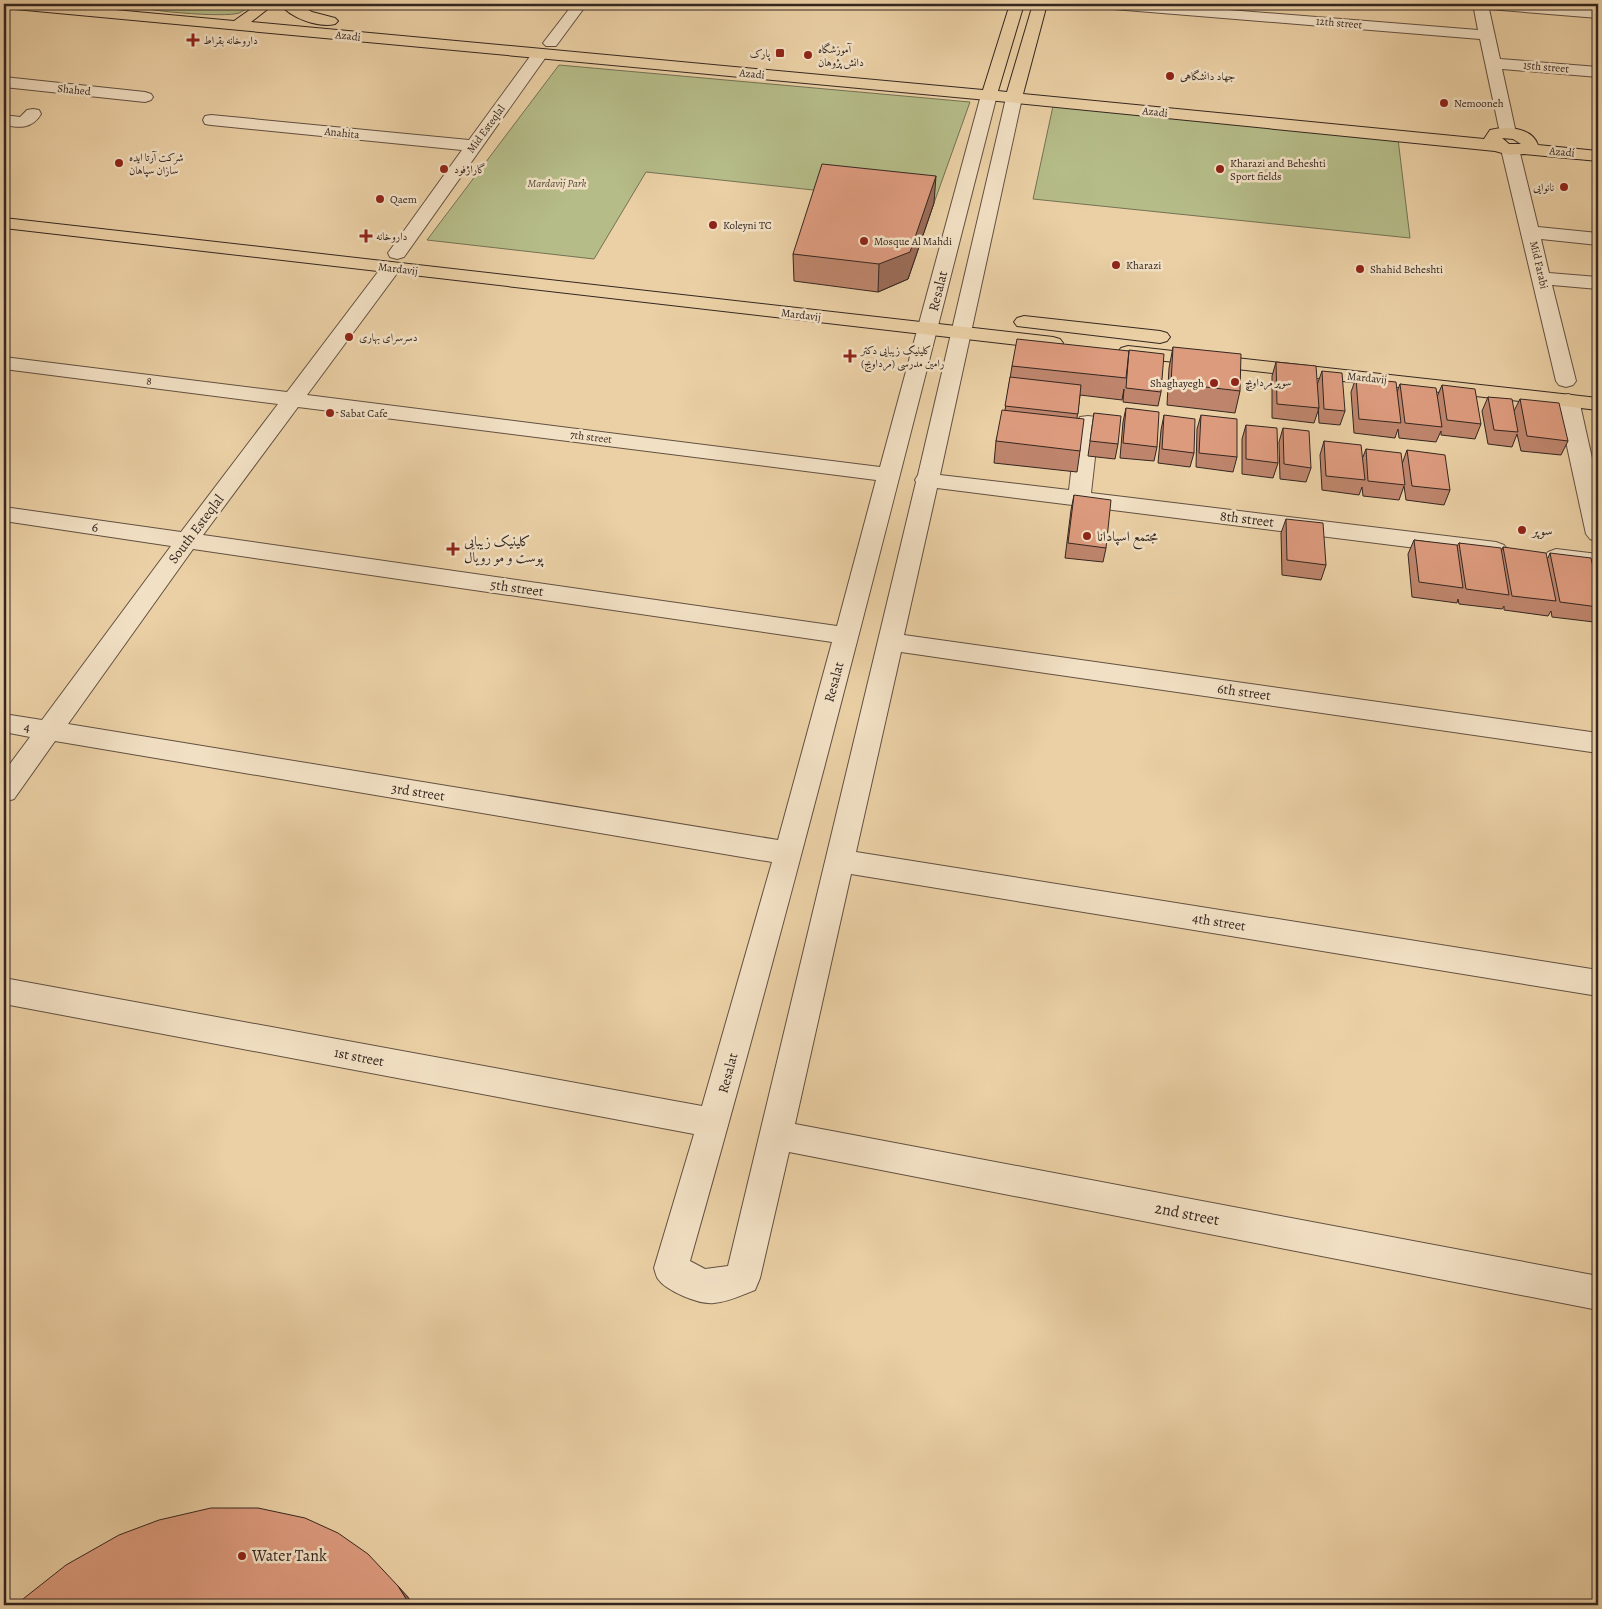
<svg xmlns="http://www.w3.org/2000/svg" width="1602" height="1609" viewBox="0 0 1602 1609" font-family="Alegreya,Amiri,serif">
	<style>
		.green { fill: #b5bc88; stroke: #747154 }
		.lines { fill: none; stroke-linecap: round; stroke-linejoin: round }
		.minor-casing { stroke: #625041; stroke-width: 2 }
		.major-casing { stroke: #342620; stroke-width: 2 }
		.minor { fill: #f2e0c4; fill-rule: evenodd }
		.major { fill: #ebd0a5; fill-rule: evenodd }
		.wall { fill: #be856c; stroke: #342620 }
		.shaded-wall { fill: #9b6c58; stroke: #342620 }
		.building { fill: #dd9b7e; stroke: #342620 }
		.poi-dot { fill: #8f2418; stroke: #f2e0c4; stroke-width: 2 }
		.labels { text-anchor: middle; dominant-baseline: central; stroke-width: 5; stroke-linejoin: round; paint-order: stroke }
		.far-street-label { font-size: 11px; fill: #342620; stroke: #f2e0c4 }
		.far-poi-label { font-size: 11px; fill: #342620; stroke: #f2e0c4; text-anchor: start }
		.far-park-label { font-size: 11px; font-style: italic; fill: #544c3a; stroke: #f2e0c4 }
		.street-label { font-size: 14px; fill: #342620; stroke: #f2e0c4 }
		.poi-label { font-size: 14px; fill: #342620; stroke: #f2e0c4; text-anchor: start }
		.near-street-label { font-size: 16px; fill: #342620; stroke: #f2e0c4 }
		.near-poi-label { font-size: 16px; fill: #342620; stroke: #f2e0c4; text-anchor: start }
	</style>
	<rect width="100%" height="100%" fill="#ebd0a5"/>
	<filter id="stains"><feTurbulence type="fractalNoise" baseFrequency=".004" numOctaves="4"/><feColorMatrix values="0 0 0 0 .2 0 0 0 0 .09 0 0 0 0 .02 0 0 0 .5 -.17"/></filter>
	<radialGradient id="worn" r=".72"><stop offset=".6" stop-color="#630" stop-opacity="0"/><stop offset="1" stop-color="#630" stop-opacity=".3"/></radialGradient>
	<path class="green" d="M127,4H252C248,7 244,11 239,13C225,18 139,11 127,4Z
		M559,65L970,102L934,203L646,172L594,259L427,240Z
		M1053,106L1398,139L1410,238L1033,199Z"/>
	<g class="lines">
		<g class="minor-casing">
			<path id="minor" d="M573,4H587L556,46H546L543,43Z
				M1094,4H1154L1478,30L1473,4H1535L1598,8V18L1489,9L1500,59L1598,67V77L1502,69L1516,133L1514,137H1502L1500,133L1480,39L1101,8L1096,7Z
				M540,49L546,51L548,54L404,257L397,259L390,257L388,253L462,150L211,125L205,124L203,120L205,116L211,115L469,140L534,51Z
				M4,77L145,92L151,94L153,97L151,100L145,102L4,87Z
				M989,90L995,92L997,95C897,485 800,874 690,1261L705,1269L728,1266L916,482L915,480L918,475L1006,98L1008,95H1020L1022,98L940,475L1069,490L1077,422L1080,417L1088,416L1096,417L1099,422L1091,493L1496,542L1504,545L1508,550L1504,555L1496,558L937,488L904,635L1598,733V753L901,652L856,852L1598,970V996L851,874L795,1124L1598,1276V1310L789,1152L760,1278L755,1290C742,1295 728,1302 714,1303C700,1305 666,1291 658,1279C656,1276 655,1271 654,1268L694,1134L4,1004V978L702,1106L772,862L55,741L14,799L4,802V772L30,737L4,732V714L42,720L171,546L4,521V507L181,532L278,404L4,369V357L287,392L384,264L391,262L398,264L401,268L307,395L880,467L981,95L983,92ZM298,407L876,480L837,626L203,535ZM193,549L832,642L778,840L68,724Z
				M33,109L39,110L41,114C32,129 20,128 4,125V115L20,117L27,110Z
				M1510,144L1516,145L1519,149L1538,227L1598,233V245L1541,239L1549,273L1598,277V289L1552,285L1576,381L1573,385L1566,387L1559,385L1556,381L1501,149L1504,145Z
				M1568,394L1575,396L1579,400L1598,485V542L1590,539L1586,534L1557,400L1561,396Z
				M1556,549L1598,554V570L1548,562L1544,557L1548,552Z"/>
		</g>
		<g class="major-casing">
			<path id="major" d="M4,4H50L234,21L258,4H274L251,22L983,90L1010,4H1024L998,91L1007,92L1033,4H1047L1023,94L1484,139L1490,130C1506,126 1532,127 1538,145L1598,151V161L1524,154L1509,155L1495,151L987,100L4,8ZM1502,138L1513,139L1521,144H1509Z
				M281,4H297L312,12L335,18L338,21L335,24C320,28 289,18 281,4Z
				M4,218L1053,337L1060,339L1063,343L1060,347L1053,349L4,228Z
				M1024,316L1160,331L1167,333L1170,337L1167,341L1160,343L1017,326L1014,322L1017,318Z
				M1128,346L1598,398V410L1121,356L1118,352L1121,348Z"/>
		</g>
		<use href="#minor" class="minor"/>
		<use href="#major" class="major"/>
	</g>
	<path class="wall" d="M934,203L908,279L878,292L794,281L793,254Z
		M1173,347L1240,391L1235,413L1167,405L1169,368Z
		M1129,351L1161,392L1158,406L1123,402L1124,389L1122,400L1080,395L1077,418L1080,451L1077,472L994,463L996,441L1005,410L1012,366Z
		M1276,362L1319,408L1314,423L1272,418V376Z
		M1322,371L1345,411L1340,425L1319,423L1317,385Z
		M1356,378L1397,392L1400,384L1437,397L1442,385L1481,424L1475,439L1441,435V431L1436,442L1399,438L1398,429L1395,438L1354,433L1351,392Z
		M1488,397L1514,411L1520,399L1568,441L1561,455L1521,451L1517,434L1512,447L1488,444L1482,411Z
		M1126,408L1157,447L1154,461L1120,458L1123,422Z
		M1094,413L1118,444L1115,459L1088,456Z
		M1164,415L1194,453L1190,467L1158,463L1161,430Z
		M1201,415L1237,457L1233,472L1196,467L1197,429Z
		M1246,425L1278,463L1273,478L1242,474V439Z
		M1283,428L1311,468L1306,482L1280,479L1279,442Z
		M1324,441L1363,457L1366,449L1402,464L1407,450L1450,490L1444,505L1406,500L1404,486L1399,500L1363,496L1362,487L1359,495L1322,490L1320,455Z
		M1074,495L1106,548L1103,562L1065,558L1071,510Z
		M1286,519L1326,565L1321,580L1282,575L1281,533Z
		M1414,540L1457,546L1459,543L1501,552L1503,547L1548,558L1550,553L1598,590V614L1594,622L1552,617L1551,611L1548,616L1504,610V606L1502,609L1459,604L1458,599L1457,603L1412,597L1408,554Z"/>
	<path class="shaded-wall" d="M936,176L934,203L908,279L878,292L879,264Z
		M398,1586L408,1597L413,1605H410Z"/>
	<path class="building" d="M822,164L936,176L910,252L879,264L793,254Z
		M1017,339L1129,351L1126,378L1012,366Z
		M1173,347L1241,354L1240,391L1171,383Z
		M1129,350L1164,354L1161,392L1126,388Z
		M1276,362L1316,366L1319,408L1277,404Z
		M1322,371L1342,373L1345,411L1324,409Z
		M1010,377L1081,385L1078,414L1005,406Z
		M1356,378L1396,382L1401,423L1359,419Z
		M1400,384L1436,388L1442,427L1405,423Z
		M1442,385L1475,389L1481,424L1447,420Z
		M1488,397L1512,399L1518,432L1494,430Z
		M1520,399L1559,403L1568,441L1527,436Z
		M1126,408L1159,412L1157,447L1123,443Z
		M1002,410L1084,419L1080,451L996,441Z
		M1094,413L1121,416L1118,444L1090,441Z
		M1164,415L1195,419L1194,453L1162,449Z
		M1201,415L1237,419V457L1199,453Z
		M1246,425L1277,428L1278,463L1246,459Z
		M1283,428L1309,431L1311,468L1284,464Z
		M1324,441L1361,445L1365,480L1326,476Z
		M1366,449L1401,453L1405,485L1368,481Z
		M1407,450L1445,455L1450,490L1412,486Z
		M1074,495L1111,500L1106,548L1068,543Z
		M1286,519L1323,523L1326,565L1287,560Z
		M1414,540L1457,545L1463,588L1419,582Z
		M1459,543L1501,548L1509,595L1466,589Z
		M1503,547L1546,553L1556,601L1512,596Z
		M1550,553L1591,558L1598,590V607L1560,602Z
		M211,1508H258L305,1518L338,1533L368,1554L398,1586L410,1605H16L23,1599L66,1565L119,1535L159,1520Z"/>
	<g class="poi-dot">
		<path d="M190.5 32.5h5v5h5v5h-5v5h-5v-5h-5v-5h5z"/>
		<rect x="775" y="48" width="10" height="10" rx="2.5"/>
		<circle cx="808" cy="55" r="5"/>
		<circle cx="1170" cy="76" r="5"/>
		<circle cx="1444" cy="103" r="5"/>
		<circle cx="119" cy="163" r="5"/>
		<circle cx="444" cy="169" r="5"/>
		<circle cx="1220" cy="169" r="5"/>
		<circle cx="1564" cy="187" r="5"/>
		<circle cx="380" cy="199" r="5"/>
		<circle cx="713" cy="225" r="5"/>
		<path d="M363.5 228.5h5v5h5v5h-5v5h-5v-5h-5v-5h5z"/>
		<circle cx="864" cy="241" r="5"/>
		<circle cx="1116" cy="265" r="5"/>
		<circle cx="1360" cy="269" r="5"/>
		<circle cx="349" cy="337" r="5"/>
		<path d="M847.5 348.5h5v5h5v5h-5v5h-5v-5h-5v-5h5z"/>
		<circle cx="1235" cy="382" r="5"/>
		<circle cx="1214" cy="383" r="5"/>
		<circle cx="330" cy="413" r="5"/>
		<circle cx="1522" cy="530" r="5"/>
		<circle cx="1087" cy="536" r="5"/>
		<path d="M450.5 541.5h5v5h5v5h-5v5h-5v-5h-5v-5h5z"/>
		<circle cx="242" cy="1556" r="5"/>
	</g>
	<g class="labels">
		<g class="far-street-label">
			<text transform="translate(1339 23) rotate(5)">12th street</text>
			<text transform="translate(348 36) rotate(6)">Azadi</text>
			<text transform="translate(1546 67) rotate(5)">15th street</text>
			<text transform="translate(752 74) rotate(5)">Azadi</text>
			<text transform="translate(74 90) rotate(6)">Shahed</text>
			<text transform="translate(1155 112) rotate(6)">Azadi</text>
			<text transform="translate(486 129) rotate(-54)">Mid Esteqlal</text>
			<text transform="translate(342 133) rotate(6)">Anahita</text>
			<text transform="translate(1562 152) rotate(5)">Azadi</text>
			<text transform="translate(1539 265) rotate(77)">Mid Farabi</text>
			<text transform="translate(398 269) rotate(7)">Mardavij</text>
			<text transform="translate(801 315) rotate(7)">Mardavij</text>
			<text transform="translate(1367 378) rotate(6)">Mardavij</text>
			<text transform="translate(149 381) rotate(7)">8</text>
			<text transform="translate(591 437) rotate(7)">7th street</text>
		</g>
		<g class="far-poi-label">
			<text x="203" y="40">داروخانه بقراط</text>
			<text x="818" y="49">آموزشگاه<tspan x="818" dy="13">دانش پژوهان</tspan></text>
			<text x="770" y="53" text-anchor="end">پارک</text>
			<text x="1180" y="76">جهاد دانشگاهی</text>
			<text x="1454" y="103">Nemooneh</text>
			<text x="129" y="157">شرکت آرتا ایده<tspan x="129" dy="13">سازان سپاهان</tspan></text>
			<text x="1230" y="163">Kharazi and Beheshti<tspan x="1230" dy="13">Sport fields</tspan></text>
			<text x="454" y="169">گاراژفود</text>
			<text x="1554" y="187" text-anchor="end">نانوایی</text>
			<text x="390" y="199">Qaem</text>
			<text x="723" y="225">Koleyni TC</text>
			<text x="376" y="236">داروخانه</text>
			<text x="874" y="241">Mosque Al Mahdi</text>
			<text x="1126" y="265">Kharazi</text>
			<text x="1370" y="269">Shahid Beheshti</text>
			<text x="359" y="337">دسرسرای بهاری</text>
			<text x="861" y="350">کلینیک زیبایی دکتر<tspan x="861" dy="13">رامین مدرسی (مرداویج)</tspan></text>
			<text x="1245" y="382">سوپر مرداویچ</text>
			<text x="1204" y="383" text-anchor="end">Shaghayegh</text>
			<text x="340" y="413">Sabat Cafe</text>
		</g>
		<g class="far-park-label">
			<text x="557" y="183">Mardavij Park</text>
		</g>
		<g class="street-label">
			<text transform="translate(938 291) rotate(-76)">Resalat</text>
			<text transform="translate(1247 519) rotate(7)">8th street</text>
			<text transform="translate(95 527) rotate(8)">6</text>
			<text transform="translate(196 529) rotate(-53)">South Esteqlal</text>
			<text transform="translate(517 588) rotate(8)">5th street</text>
			<text transform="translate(834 682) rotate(-75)">Resalat</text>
			<text transform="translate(1244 692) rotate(8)">6th street</text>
			<text transform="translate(27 727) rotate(9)">4</text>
			<text transform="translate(418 792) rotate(9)">3rd street</text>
			<text transform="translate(1219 922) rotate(9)">4th street</text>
			<text transform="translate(359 1057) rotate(11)">1st street</text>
			<text transform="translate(728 1073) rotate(-75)">Resalat</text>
		</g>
		<g class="poi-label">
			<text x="1532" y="530">سوپر</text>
			<text x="1097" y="536">مجتمع اسپادانا</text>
			<text x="464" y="541">کلینیک زیبایی<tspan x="464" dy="16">پوست و مو رویال</tspan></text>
		</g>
		<g class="near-street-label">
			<text transform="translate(1187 1214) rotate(11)">2nd street</text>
		</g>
		<g class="near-poi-label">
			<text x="252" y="1556">Water Tank</text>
		</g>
	</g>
	<rect width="1602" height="1609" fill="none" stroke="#ebd0a5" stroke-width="20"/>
	<rect x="5" y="5" width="1592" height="1599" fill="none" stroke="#342620" stroke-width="2.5"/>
	<rect x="10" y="10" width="1582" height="1589" fill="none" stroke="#342620"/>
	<rect width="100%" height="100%" filter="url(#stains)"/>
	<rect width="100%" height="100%" fill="url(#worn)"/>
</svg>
